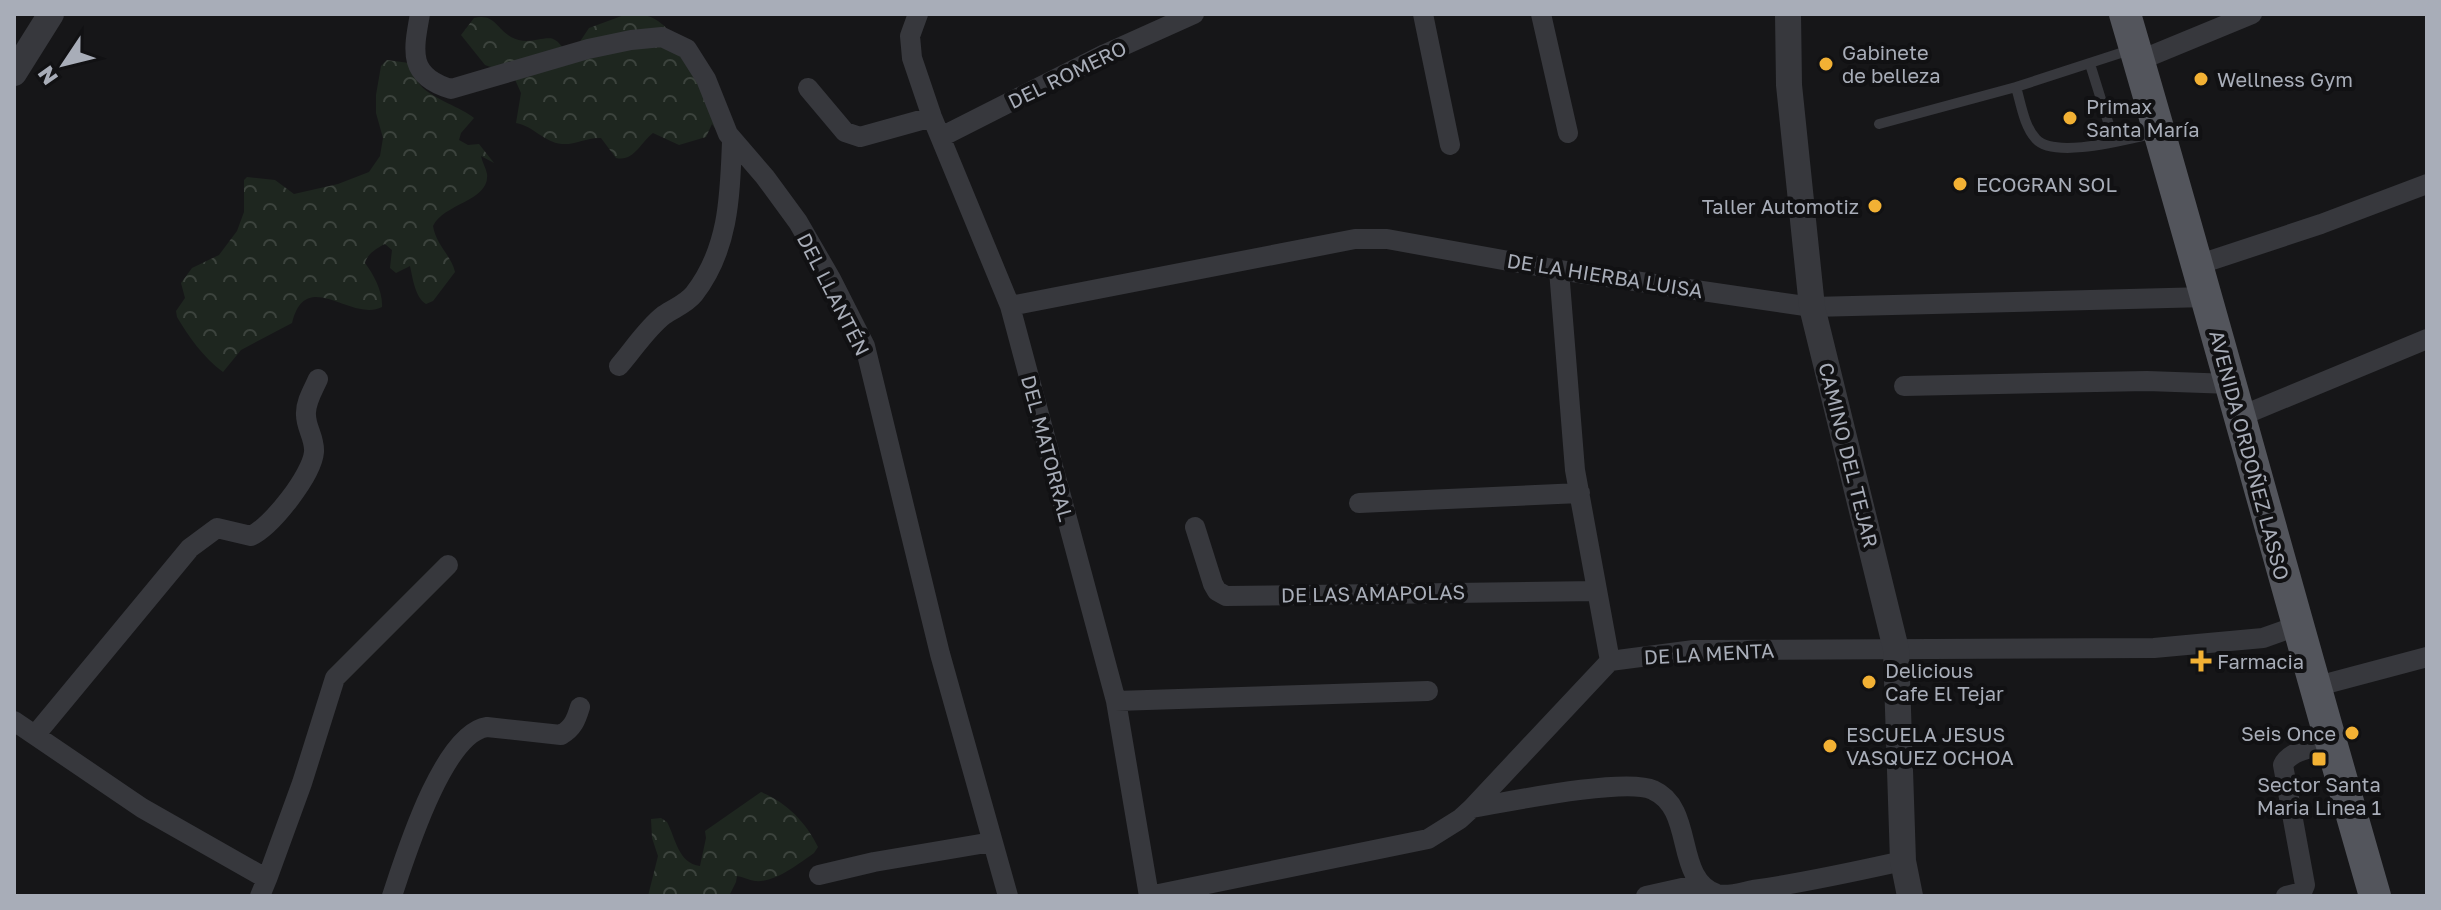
<svg xmlns="http://www.w3.org/2000/svg" width="2441" height="910" viewBox="0 0 2441 910" font-family="'Golos Text',sans-serif">
	<style>
		.forest { fill: url(#forest-crowns) }
		.lines { fill: none; stroke-linecap: round; stroke-linejoin: round }
		.service { stroke: #37383d; stroke-width: 10 }
		.minor { stroke: #37383d; stroke-width: 20 }
		.tertiary { stroke: #37383d; stroke-width: 26 }
		.primary { stroke: #53555c; stroke-width: 32 }
		.poi-dot { fill: #f2b134; stroke: #111113; stroke-width: 3 }
		.labels { text-anchor: middle; dominant-baseline: central; stroke-width: 8; stroke-linejoin: round; paint-order: stroke }
		.poi-label { font-size: 20px; fill: #a8adb8; stroke: #111113; text-anchor: start }
		.street-label { font-size: 20px; fill: #a8adb8; stroke: #111113 }
	</style>
	<defs>
		<pattern id="forest-crowns" width="20" height="18" patternUnits="userSpaceOnUse" patternTransform="scale(2)"><rect width="20" height="18" fill="#1e261f"/><path d="M2 6a3 3 0 1 1 6 0M12 15a3 3 0 1 1 6 0" fill="none" stroke="#3c433d"/></pattern>
	</defs>
	<rect width="100%" height="100%" fill="#161618"/>
	<path class="forest" d="M627,14C639,14 648,14 658,21C688,42 706,100 718,133L712,124L706,137L679,145L653,133C640,143 634,162 616,158L601,138C588,137 575,145 562,144C543,142 534,126 516,123L521,93L513,75L485,65L461,35L474,18C494,13 496,28 511,37C528,47 546,34 555,40C559,42 561,46 564,49L579,43L589,28Z
		M387,60L409,63C413,70 416,81 422,87C432,98 462,108 474,118L461,133L459,140L468,145L479,144L494,163L481,156C482,162 486,168 487,174C490,201 444,203 433,226C436,245 451,255 455,272L433,301L426,304C415,297 413,279 410,266L396,273L390,268L392,250L385,244C377,248 367,254 365,263C374,275 383,292 382,307C351,323 306,266 292,323L241,350L223,372C203,357 189,337 177,317L176,311L185,298L181,283L192,268L219,255L237,231L244,212V180L247,177L275,180L294,194L338,184L369,172L380,156L383,138L376,113V95L381,66Z
		M761,792C786,802 806,822 818,847L814,853C798,864 775,883 755,881C749,880 743,877 737,876L736,882L729,896H648L658,856L652,838L651,819L661,818L667,822C676,839 678,863 700,866L706,838L705,831Z"/>
	<g class="lines">
		<path class="service" d="M2133,49L2016,87C2021,104 2024,126 2036,139C2055,160 2131,138 2157,133
			M2090,64L2114,141
			M1879,124L2016,87"/>
		<path class="minor" d="M420,14C413,52 408,76 451,89L588,49L631,40L662,37L687,49L706,79L728,134L765,177L798,222L831,279L865,346L940,654L1008,896
			M918,14L910,36L912,58L932,117L1010,306L1116,701L1149,896
			M1423,14L1450,145
			M1541,14L1568,133
			M2138,61L2252,14
			M808,88L845,132L860,137L932,117
			M941,137L1105,54L1194,14
			M2197,265L2321,224L2427,184
			M1559,270L1575,470L1610,661
			M1010,306L1355,239H1387L1559,270L1812,307L2207,297
			M619,366C633,350 647,328 664,315C674,308 686,304 694,294C729,249 730,196 732,141
			M1904,386L2147,381L2232,384
			M2241,416L2427,339
			M1359,503L1580,493
			M1195,527L1213,584L1217,591L1226,596L1597,591
			M2314,687L2427,657
			M1116,701L1428,691
			M14,721L142,808L267,879L260,896
			M36,734L190,548L217,528L251,536C272,526 312,475 314,452C315,438 306,428 306,415C305,403 313,390 318,379
			M1472,808C1507,802 1626,777 1653,790C1696,809 1673,879 1717,894C1727,897 1743,892 1753,890C1804,883 1853,872 1903,861
			M819,875L874,862L992,842
			M267,879L302,783L335,678L448,565
			M392,896C405,857 443,733 487,727L561,735C573,728 576,720 580,707
			M1149,896L1428,839L1460,819L1472,808L1610,661L1694,650L2154,648L2263,638L2297,626
			M1646,896L1700,884
			M2286,896L2302,892L2305,885L2283,765C2290,750 2316,747 2331,742"/>
		<path class="tertiary" d="M1788,14L1789,85L1812,307L1896,649L1903,861L1910,896
			M14,73L51,14"/>
		<path class="primary" d="M2125,14C2211,307 2290,602 2375,896"/>
	</g>
	<g class="poi-dot">
		<circle cx="1826" cy="64" r="8"/>
		<circle cx="2201" cy="79" r="8"/>
		<circle cx="2070" cy="118" r="8"/>
		<circle cx="1960" cy="184" r="8"/>
		<circle cx="1875" cy="206" r="8"/>
		<path d="M2197 649h8v8h8v8h-8v8h-8v-8h-8v-8h8z"/>
		<circle cx="1869" cy="682" r="8"/>
		<circle cx="2352" cy="733" r="8"/>
		<circle cx="1830" cy="746" r="8"/>
		<rect x="2311" y="751" width="16" height="16" rx="4"/>
	</g>
	<g class="labels">
		<g class="poi-label">
			<text x="1842" y="52">Gabinete<tspan x="1842" dy="23">de belleza</tspan></text>
			<text x="2217" y="79">Wellness Gym</text>
			<text x="2086" y="106">Primax<tspan x="2086" dy="23">Santa María</tspan></text>
			<text x="1976" y="184">ECOGRAN SOL</text>
			<text x="1859" y="206" text-anchor="end">Taller Automotiz</text>
			<text x="2217" y="661">Farmacia</text>
			<text x="1885" y="670">Delicious<tspan x="1885" dy="23">Cafe El Tejar</tspan></text>
			<text x="2336" y="733" text-anchor="end">Seis Once</text>
			<text x="1846" y="734">ESCUELA JESUS<tspan x="1846" dy="23">VASQUEZ OCHOA</tspan></text>
			<text x="2319" y="784" text-anchor="middle">Sector Santa<tspan x="2319" dy="23">Maria Linea 1</tspan></text>
		</g>
		<g class="street-label">
			<text transform="translate(1067 74) rotate(-26)">DEL ROMERO</text>
			<text transform="translate(1605 275) rotate(9)">DE LA HIERBA LUISA</text>
			<text transform="translate(834 294) rotate(63)">DEL LLANTÉN</text>
			<text transform="translate(1048 448) rotate(75)">DEL MATORRAL</text>
			<text transform="translate(1849 455) rotate(76)">CAMINO DEL TEJAR</text>
			<text transform="translate(2250 455) rotate(75)">AVENIDA ORDOÑEZ LASSO</text>
			<text transform="translate(1373 593) rotate(-1)">DE LAS AMAPOLAS</text>
			<text transform="translate(1709 653) rotate(-3)">DE LA MENTA</text>
		</g>
	</g>
	<rect width="2441" height="910" fill="none" stroke="#a8adb8" stroke-width="32"/>
	<g transform="translate(64 64) rotate(235)" stroke="#111113" stroke-width="6" paint-order="stroke">
	<path d="M0-6L14 30L0 20L-14 30Z" fill="#a8adb8"/>
	<text y="-12" font-size="22" font-weight="bold" text-anchor="middle" fill="#a8adb8">N</text>
	</g>
</svg>
